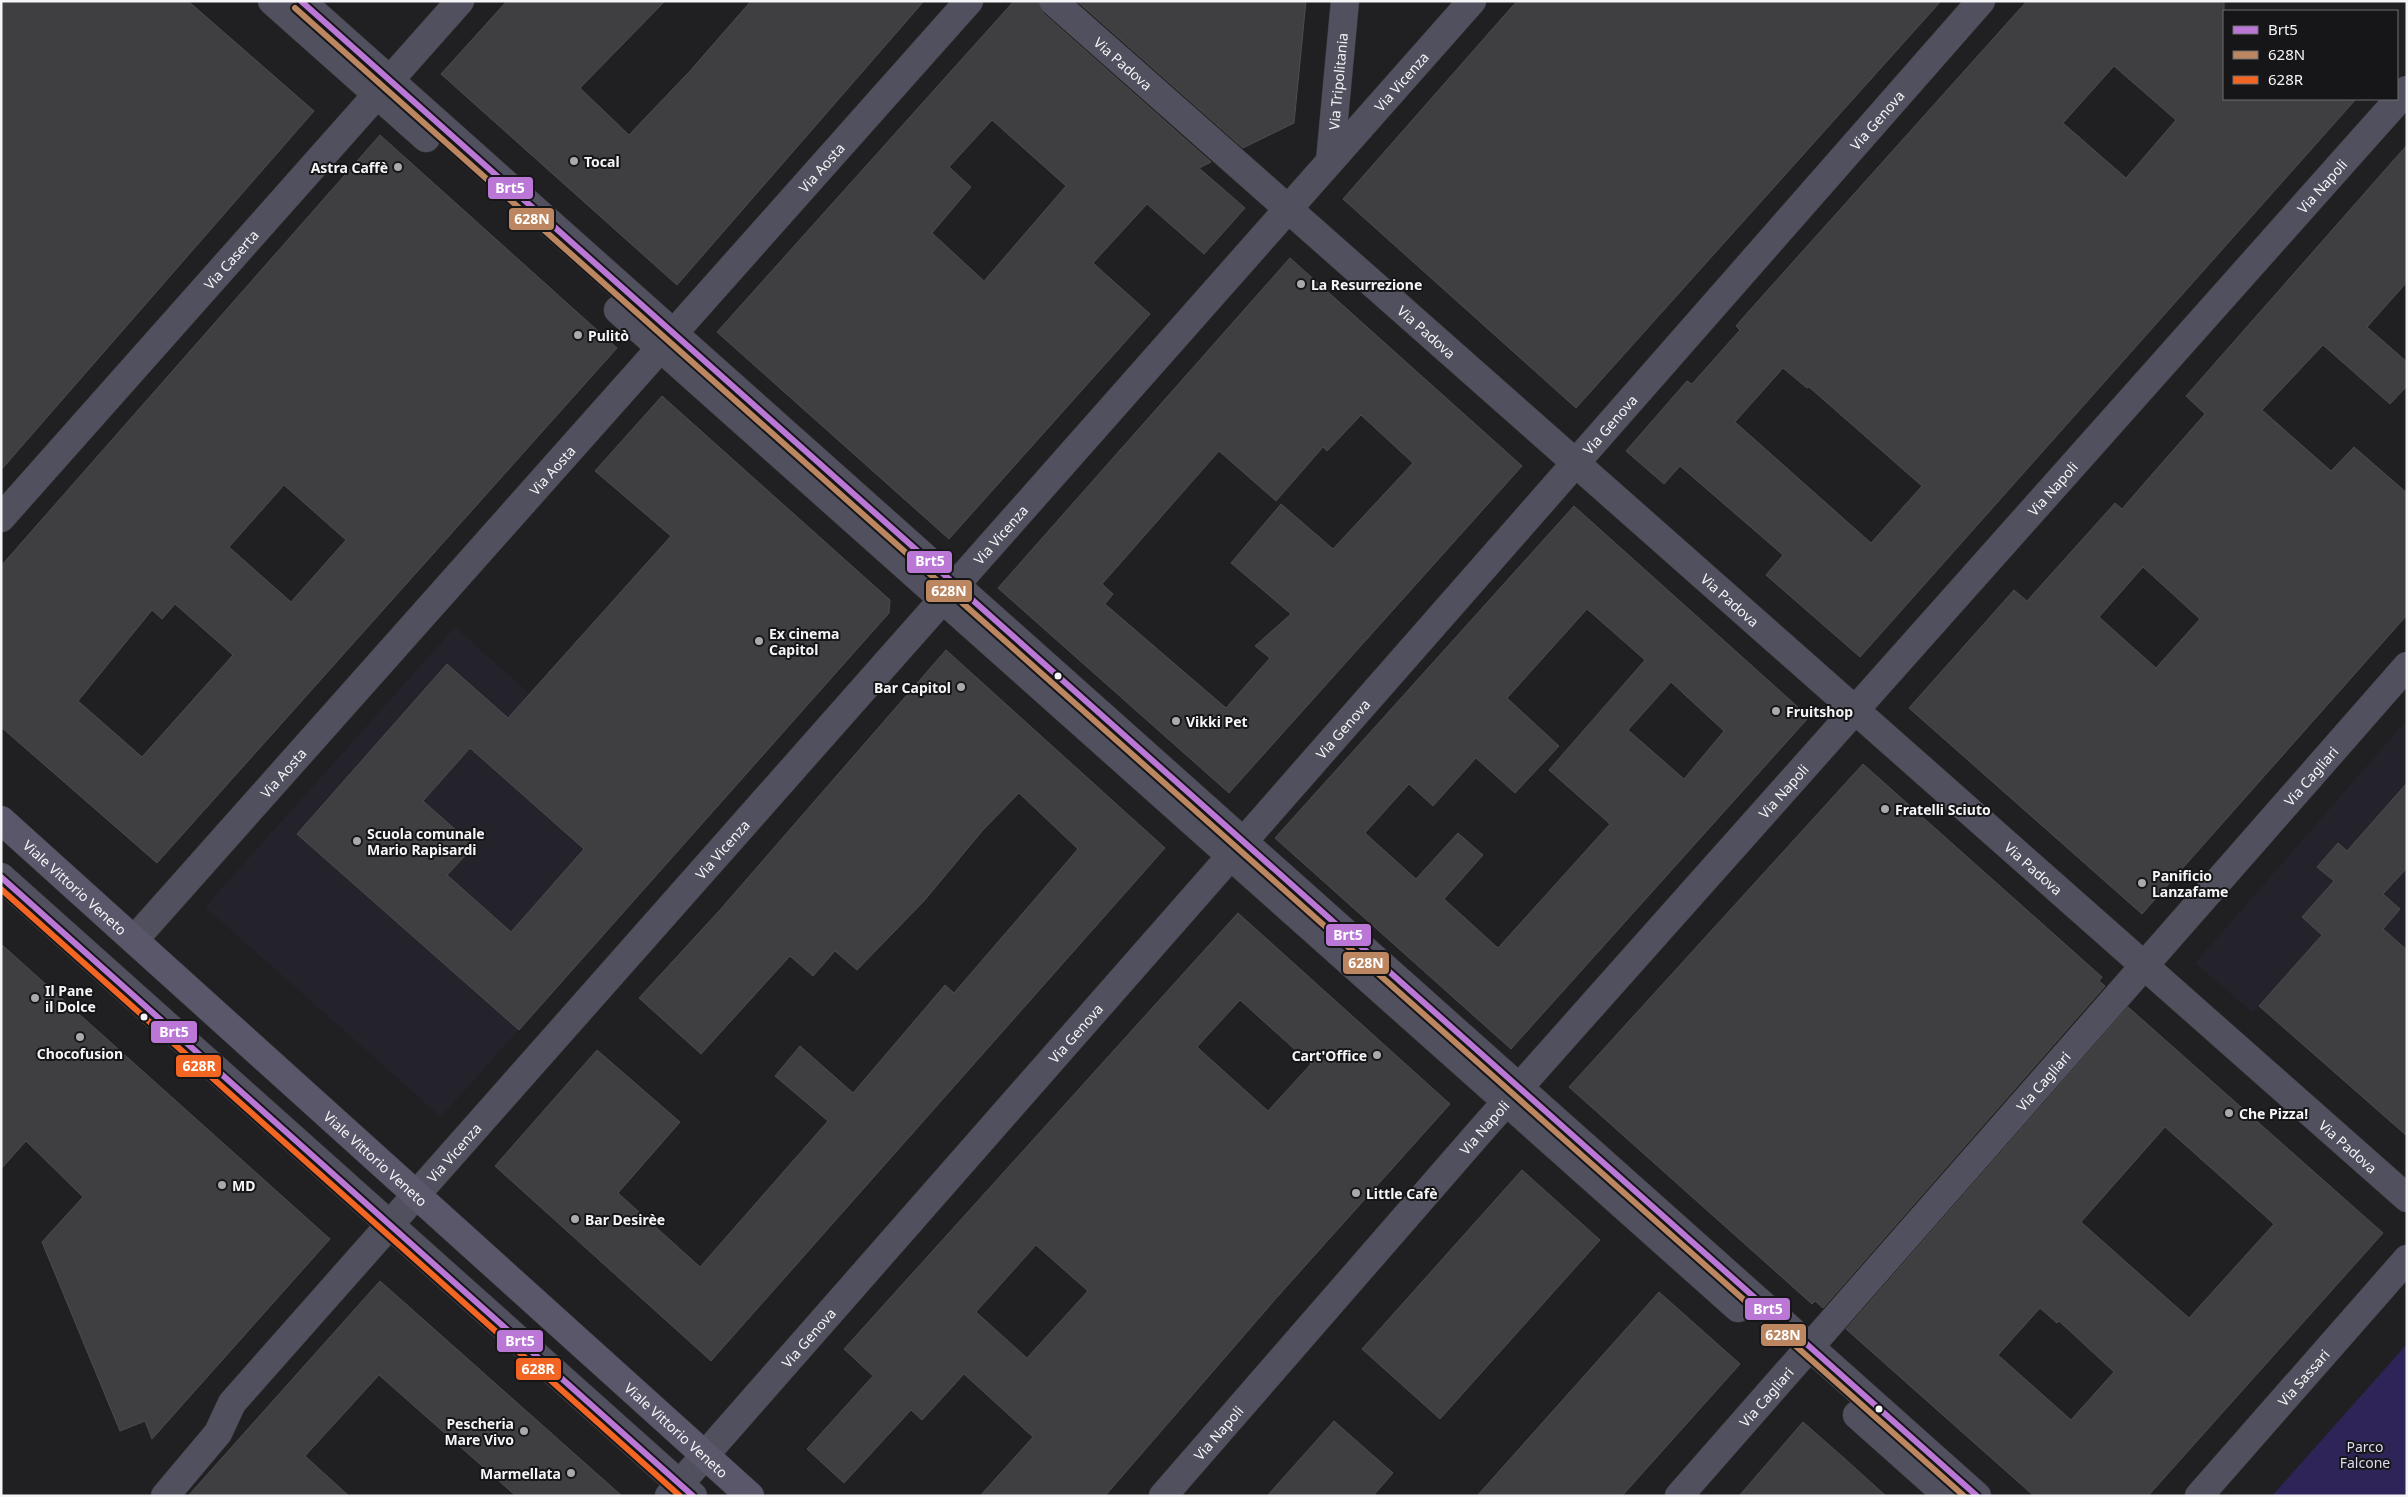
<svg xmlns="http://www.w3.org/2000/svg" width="2408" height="1497" viewBox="0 0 2408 1497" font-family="'Noto Sans',sans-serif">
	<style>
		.built { fill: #24232c }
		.green { fill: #2e2458 }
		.building { fill: #3f3f41; stroke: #4c4c4e; fill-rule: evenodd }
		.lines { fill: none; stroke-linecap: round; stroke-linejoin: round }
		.minor-casing { stroke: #3a3a3c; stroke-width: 29 }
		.major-casing { stroke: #3a3a3c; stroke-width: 29 }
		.minor { stroke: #51505e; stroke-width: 28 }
		.major { stroke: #5b576b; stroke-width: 28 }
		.bus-1-casing { stroke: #161619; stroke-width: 10 }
		.bus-2-casing { stroke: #161619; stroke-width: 10 }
		.bus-3-casing { stroke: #161619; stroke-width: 10 }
		.bus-1 { stroke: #ba77d6; stroke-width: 6 }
		.bus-2 { stroke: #bb8660; stroke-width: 6 }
		.bus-3 { stroke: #f26522; stroke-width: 6 }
		.poi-dot { fill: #aaaaac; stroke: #161619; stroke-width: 2 }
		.bus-dot { fill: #f5f5f7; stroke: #161619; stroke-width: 2 }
		.labels { text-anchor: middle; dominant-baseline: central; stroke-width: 4; stroke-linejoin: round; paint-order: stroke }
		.street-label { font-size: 14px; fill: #f5f5f7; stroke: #161619 }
		.poi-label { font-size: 14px; font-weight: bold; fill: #f5f5f7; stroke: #161619; text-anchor: start }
		.park-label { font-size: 14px; fill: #dddbf2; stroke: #161619 }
		.line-badge { stroke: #161619; stroke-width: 2 }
		.badge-label { font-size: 14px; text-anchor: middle; font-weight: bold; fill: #fff }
	</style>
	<rect width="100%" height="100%" fill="#202022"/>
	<path class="built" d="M455,627L690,837L441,1117L205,907Z
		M2407,720V1136L2259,1006L2253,1013L2195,963Z"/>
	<path class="green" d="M2407,1344V1496H2272Z"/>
	<path class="building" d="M1,1H188L314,111L1,470Z
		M507,1H665L580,88L629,135L690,71L751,1H924L677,285L441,74Z
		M1014,1H1038L1043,13L1211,162L1199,168L1245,208L1204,254L1147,204L1093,263L1150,314L949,539L717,332ZM992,120L1066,186L984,281L932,233L971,187L949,167Z
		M1077,1H1306L1294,123L1243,148Z
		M1517,1H1941L1576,408L1343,199Z
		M2027,1H2224V99H2356L1860,657L1766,575L1783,555L1680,466L1664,484L1626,451L1687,381L1692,384L1740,330L1736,326L1749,311ZM2114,66L2176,120L2126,178L2063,123ZM1783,368L1807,388L1809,387L1922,486L1871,543L1735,422Z
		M380,135L617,348L157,863L1,727V566ZM284,485L346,540L291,602L229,547ZM175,604L233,655L142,757L78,701L152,610L162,619Z
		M2407,145V282L2367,327L2407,362V386L2390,404L2323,345L2262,410L2331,471L2354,447L2407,493V615L2142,914L1909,708L2014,590L2027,601L2115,503L2122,509L2154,472L2205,414L2186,396ZM2143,567L2200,619L2156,668L2099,617Z
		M1290,258L1522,466L1229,793L998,588ZM1361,415L1413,463L1333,549L1281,504L1231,563L1291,614L1255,646L1270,658L1226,708L1105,604L1113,594L1102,584L1219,451L1276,501L1323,447L1327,451Z
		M662,396L890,600L889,613L519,1030L297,834L447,664L508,718L671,536L595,471ZM470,748L584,849L511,932L447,875L474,846L423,801Z
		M1574,506L1809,717L1511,1049L1275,838ZM1587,609L1645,660L1549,770L1610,824L1498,948L1444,899L1483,855L1458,833L1416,879L1365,833L1409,784L1433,806L1476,758L1515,793L1559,746L1507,698ZM1671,682L1724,731L1684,779L1628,730Z
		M946,650L1165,848L711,1361L495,1166L597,1050L680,1122L618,1193L700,1267L828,1121L775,1076L800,1046L853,1093L945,985L954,993L1078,849L1019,793L983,830L924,901L857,970L835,951L813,976L790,956L701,1054L639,998L719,911Z
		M1863,764L2102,977L2099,981L2105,986L1823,1308L1815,1301L1812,1304L1569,1087Z
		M2407,783V868L2383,894L2400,909L2383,929L2407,950V1136L2259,1006L2322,935L2302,917L2334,881L2317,867L2338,843L2347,851Z
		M1238,913L1450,1104L1279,1295L1105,1496H980L1033,1437L964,1374L922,1420L911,1410L844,1483L807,1449L873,1376L844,1349ZM1240,1000L1311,1064L1268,1111L1197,1047ZM1036,1245L1088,1291L1027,1358L976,1312Z
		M1,944L330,1239L152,1439L145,1421L120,1431L42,1242L83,1197L26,1141L1,1169Z
		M2128,1007L2383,1233L2148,1496H2034L1846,1329ZM2165,1127L2274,1224L2189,1318L2081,1222ZM2040,1308L2057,1323L2059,1321L2114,1372L2071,1420L1998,1355Z
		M1522,1170L1600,1240L1440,1419L1362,1349Z
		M380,1281L442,1336L622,1496H516L379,1375L305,1456L349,1496H188Z
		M1659,1292L1740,1364L1622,1496H1477Z
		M1334,1421L1393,1473L1373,1496H1267Z
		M1803,1422L1844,1458L1886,1496H1739Z"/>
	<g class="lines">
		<g class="minor-casing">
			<g id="minor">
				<path d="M272,1L426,138"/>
				<path d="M301,1L1977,1496"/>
				<path id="s1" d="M1053,1L2407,1198"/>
				<path id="s2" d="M1330,161L1345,1"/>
				<path d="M618,310L1738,1308"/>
				<path id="s3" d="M1,518L460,1"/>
				<path d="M1,877L693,1496"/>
				<path id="s4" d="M134,940L969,1"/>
				<path d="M1857,1415L1948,1496"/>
				<path id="s5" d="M165,1496L218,1433L232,1403L1472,1"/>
				<path id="s6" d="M669,1496L1981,1"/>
				<path id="s7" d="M1163,1496L1483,1128L2407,90"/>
				<path id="s8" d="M1679,1496L2407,666"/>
				<path id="s9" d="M2199,1496L2407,1259"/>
			</g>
		</g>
		<g class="major-casing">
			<g id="major">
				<path id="s10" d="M1,820L750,1496"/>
			</g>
		</g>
		<use href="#minor" class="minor"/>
		<use href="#major" class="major"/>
		<g class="bus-1-casing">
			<path id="bus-1" d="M301,1L1977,1496
				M1,877L693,1496"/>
		</g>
		<g class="bus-2-casing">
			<path id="bus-2" d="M295,8L1964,1496"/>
		</g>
		<g class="bus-3-casing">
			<path id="bus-3" d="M1,889L680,1496"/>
		</g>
		<use href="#bus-1" class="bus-1"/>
		<use href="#bus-2" class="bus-2"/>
		<use href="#bus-3" class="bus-3"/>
	</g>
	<g class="poi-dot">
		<circle cx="574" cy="161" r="5"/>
		<circle cx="398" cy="167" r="5"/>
		<circle cx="1301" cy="284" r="5"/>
		<circle cx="578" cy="335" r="5"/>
		<circle cx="759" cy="641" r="5"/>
		<circle cx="961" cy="687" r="5"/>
		<circle cx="1776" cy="711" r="5"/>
		<circle cx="1176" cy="721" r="5"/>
		<circle cx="1885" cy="809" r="5"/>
		<circle cx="357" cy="841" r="5"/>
		<circle cx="2142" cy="883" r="5"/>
		<circle cx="35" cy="998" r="5"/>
		<circle cx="80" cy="1037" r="5"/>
		<circle cx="1377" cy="1055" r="5"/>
		<circle cx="2229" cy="1113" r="5"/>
		<circle cx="222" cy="1185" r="5"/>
		<circle cx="1356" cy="1193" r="5"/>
		<circle cx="575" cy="1219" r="5"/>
		<circle cx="524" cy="1431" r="5"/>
		<circle cx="571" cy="1473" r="5"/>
	</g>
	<g class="bus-dot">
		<circle cx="1058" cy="676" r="4.5"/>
		<circle cx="144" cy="1017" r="4.5"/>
		<circle cx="1879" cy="1409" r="4.5"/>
	</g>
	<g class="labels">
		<g class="street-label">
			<text stroke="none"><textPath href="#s1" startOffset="94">Via Padova</textPath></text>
			<text stroke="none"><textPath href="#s2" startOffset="80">Via Tripolitania</textPath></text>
			<text stroke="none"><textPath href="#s5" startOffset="1880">Via Vicenza</textPath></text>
			<text stroke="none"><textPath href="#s6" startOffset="1831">Via Genova</textPath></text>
			<text stroke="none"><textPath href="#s4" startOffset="1034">Via Aosta</textPath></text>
			<text stroke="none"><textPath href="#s7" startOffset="1749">Via Napoli</textPath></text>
			<text stroke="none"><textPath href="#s3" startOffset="346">Via Caserta</textPath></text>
			<text stroke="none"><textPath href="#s1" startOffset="499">Via Padova</textPath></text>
			<text stroke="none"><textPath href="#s6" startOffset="1426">Via Genova</textPath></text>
			<text stroke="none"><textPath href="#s4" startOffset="629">Via Aosta</textPath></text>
			<text stroke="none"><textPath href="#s7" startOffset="1344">Via Napoli</textPath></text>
			<text stroke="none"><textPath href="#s5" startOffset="1275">Via Vicenza</textPath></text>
			<text stroke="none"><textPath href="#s1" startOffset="904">Via Padova</textPath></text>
			<text stroke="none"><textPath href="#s6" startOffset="1021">Via Genova</textPath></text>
			<text stroke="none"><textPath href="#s4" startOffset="224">Via Aosta</textPath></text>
			<text stroke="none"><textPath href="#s8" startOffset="958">Via Cagliari</textPath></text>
			<text stroke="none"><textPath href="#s7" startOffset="939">Via Napoli</textPath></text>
			<text stroke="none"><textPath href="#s5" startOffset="855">Via Vicenza</textPath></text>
			<text stroke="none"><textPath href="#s1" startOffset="1309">Via Padova</textPath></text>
			<text stroke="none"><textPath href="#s10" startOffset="100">Viale Vittorio Veneto</textPath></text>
			<text stroke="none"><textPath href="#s6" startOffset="616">Via Genova</textPath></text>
			<text stroke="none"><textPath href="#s8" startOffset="552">Via Cagliari</textPath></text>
			<text stroke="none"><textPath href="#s7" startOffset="489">Via Napoli</textPath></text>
			<text stroke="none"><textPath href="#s1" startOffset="1729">Via Padova</textPath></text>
			<text stroke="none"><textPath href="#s5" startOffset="450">Via Vicenza</textPath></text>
			<text stroke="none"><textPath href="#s10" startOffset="505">Viale Vittorio Veneto</textPath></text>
			<text stroke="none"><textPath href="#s6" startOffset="211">Via Genova</textPath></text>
			<text stroke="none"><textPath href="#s9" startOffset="158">Via Sassari</textPath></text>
			<text stroke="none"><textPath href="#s8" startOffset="132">Via Cagliari</textPath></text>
			<text stroke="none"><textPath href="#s10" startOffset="910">Viale Vittorio Veneto</textPath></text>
			<text stroke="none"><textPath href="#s7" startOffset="84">Via Napoli</textPath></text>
		</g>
		<g class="poi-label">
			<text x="584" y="161">Tocal</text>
			<text x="388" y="167" text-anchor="end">Astra Caffè</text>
			<text x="1311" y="284">La Resurrezione</text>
			<text x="588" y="335">Pulitò</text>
			<text x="769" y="633">Ex cinema<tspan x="769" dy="16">Capitol</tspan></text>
			<text x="951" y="687" text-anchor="end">Bar Capitol</text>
			<text x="1786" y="711">Fruitshop</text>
			<text x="1186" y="721">Vikki Pet</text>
			<text x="1895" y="809">Fratelli Sciuto</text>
			<text x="367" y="833">Scuola comunale<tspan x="367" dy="16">Mario Rapisardi</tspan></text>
			<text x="2152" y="875">Panificio<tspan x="2152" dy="16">Lanzafame</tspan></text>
			<text x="45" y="990">Il Pane<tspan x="45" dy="16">il Dolce</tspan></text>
			<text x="80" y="1053" text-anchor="middle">Chocofusion</text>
			<text x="1367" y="1055" text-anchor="end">Cart'Office</text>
			<text x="2239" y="1113">Che Pizza!</text>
			<text x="232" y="1185">MD</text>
			<text x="1366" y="1193">Little Cafè</text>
			<text x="585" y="1219">Bar Desirèe</text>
			<text x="514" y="1423" text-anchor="end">Pescheria<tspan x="514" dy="16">Mare Vivo</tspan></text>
			<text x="561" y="1473" text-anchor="end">Marmellata</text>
		</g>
		<g class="park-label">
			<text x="2365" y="1446">Parco<tspan x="2365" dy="16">Falcone</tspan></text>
		</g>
	</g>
	<g class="line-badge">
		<rect x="487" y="176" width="47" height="24" rx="5" fill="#ba77d6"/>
		<rect x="508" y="207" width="47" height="24" rx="5" fill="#bb8660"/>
		<rect x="906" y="550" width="47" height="24" rx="5" fill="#ba77d6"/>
		<rect x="925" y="579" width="48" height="24" rx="5" fill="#bb8660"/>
		<rect x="1325" y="923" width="47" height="24" rx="5" fill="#ba77d6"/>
		<rect x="1342" y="951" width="48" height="24" rx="5" fill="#bb8660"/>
		<rect x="150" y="1020" width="48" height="24" rx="5" fill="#ba77d6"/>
		<rect x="175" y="1054" width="47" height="24" rx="5" fill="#f26522"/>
		<rect x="1744" y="1297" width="47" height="24" rx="5" fill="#ba77d6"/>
		<rect x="1760" y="1323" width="47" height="24" rx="5" fill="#bb8660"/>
		<rect x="496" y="1329" width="48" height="24" rx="5" fill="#ba77d6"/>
		<rect x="515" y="1357" width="47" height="24" rx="5" fill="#f26522"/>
	</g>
	<g class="badge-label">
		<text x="510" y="193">Brt5</text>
		<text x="532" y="224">628N</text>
		<text x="930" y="566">Brt5</text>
		<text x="949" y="596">628N</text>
		<text x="1348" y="940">Brt5</text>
		<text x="1366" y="968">628N</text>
		<text x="174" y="1037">Brt5</text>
		<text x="199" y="1071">628R</text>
		<text x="1768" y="1314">Brt5</text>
		<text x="1783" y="1340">628N</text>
		<text x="520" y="1346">Brt5</text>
		<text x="538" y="1374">628R</text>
	</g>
	<rect width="2408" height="1497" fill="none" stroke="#f5f5f7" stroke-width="5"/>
	<rect x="2223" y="10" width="175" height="90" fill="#161619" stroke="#6f6f72"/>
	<rect x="2233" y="26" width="25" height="8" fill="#ba77d6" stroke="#6f6f72"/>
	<text x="2268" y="35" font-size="15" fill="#f5f5f7">Brt5</text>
	<rect x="2233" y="51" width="25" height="8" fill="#bb8660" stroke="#6f6f72"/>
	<text x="2268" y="60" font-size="15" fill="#f5f5f7">628N</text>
	<rect x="2233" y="76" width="25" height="8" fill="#f26522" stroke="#6f6f72"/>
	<text x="2268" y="85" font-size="15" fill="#f5f5f7">628R</text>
</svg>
